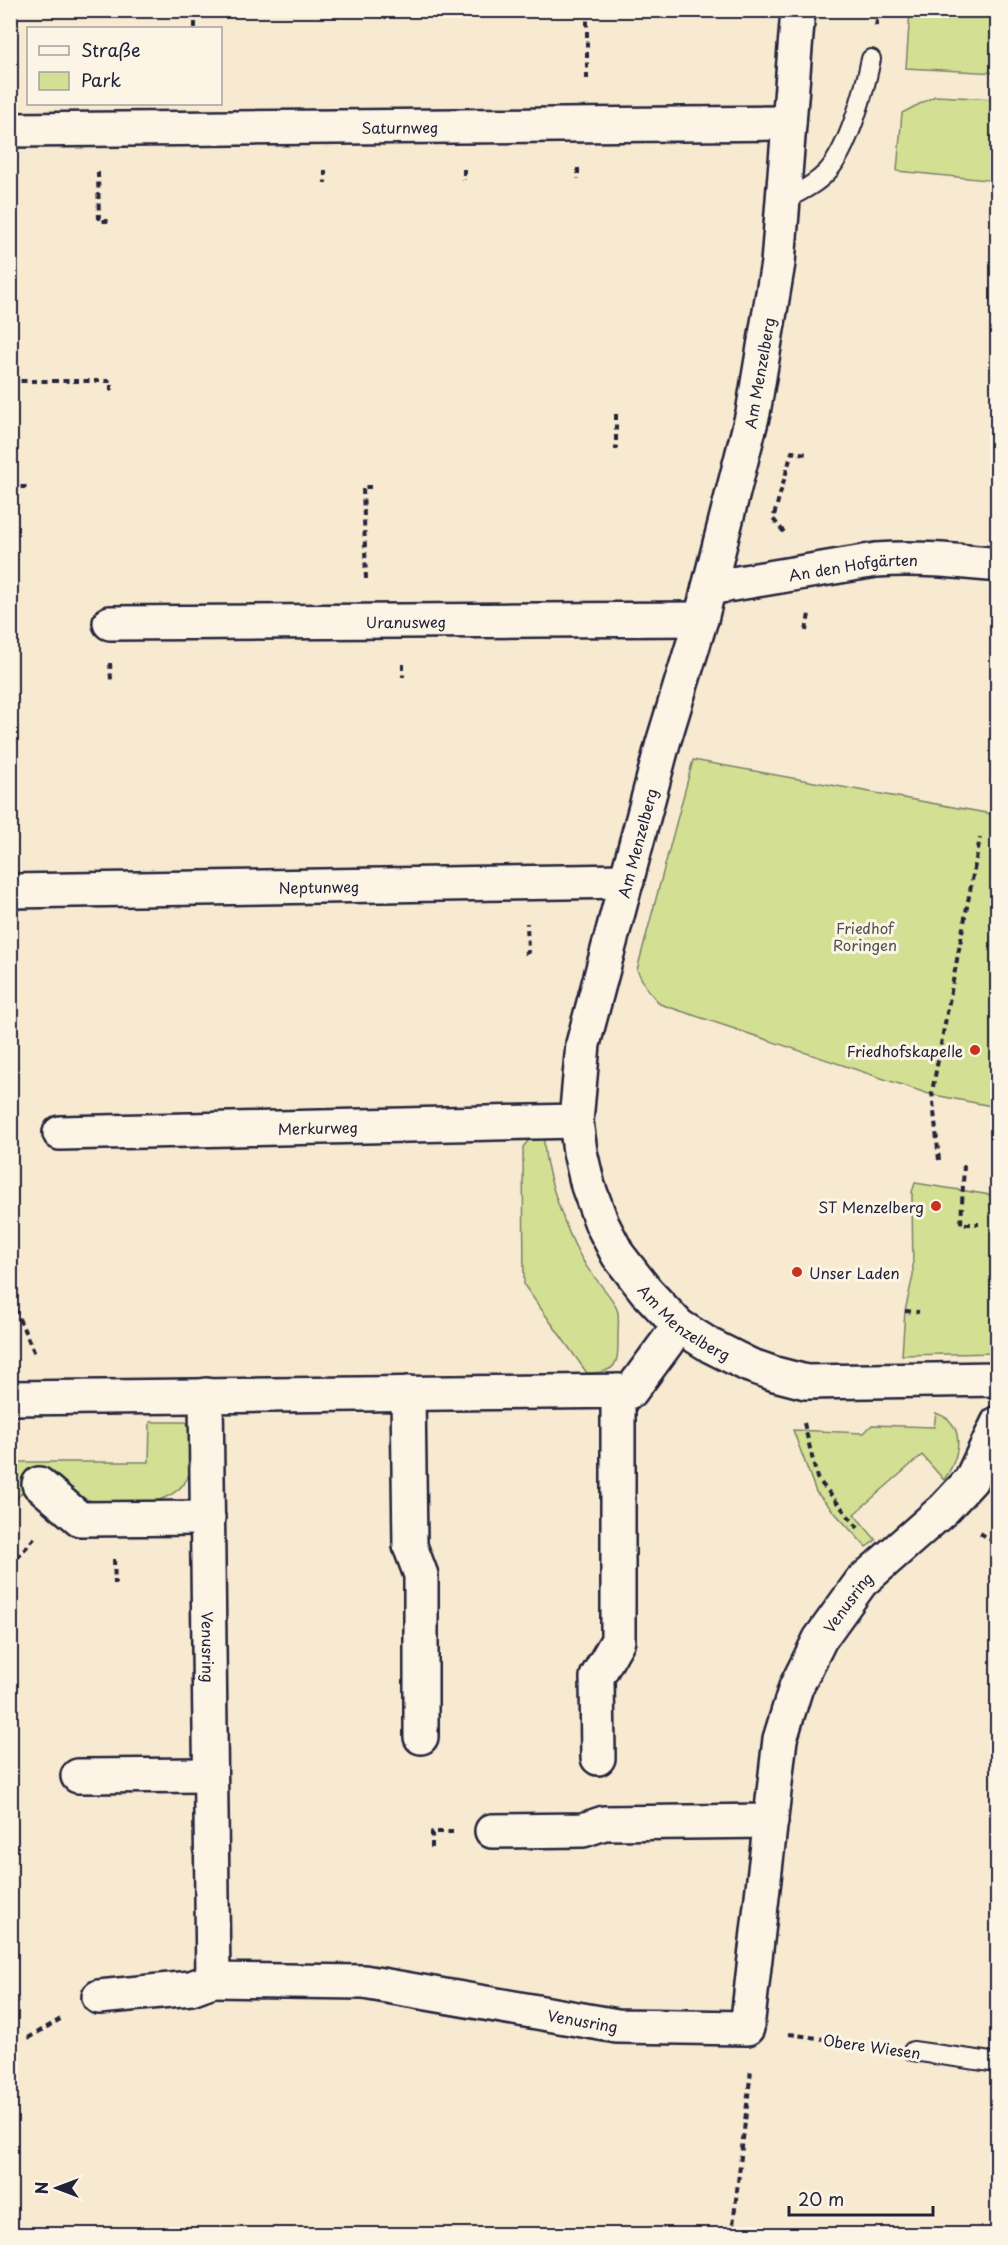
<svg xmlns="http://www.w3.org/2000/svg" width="1008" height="2245" viewBox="0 0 1008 2245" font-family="'Playpen Sans',sans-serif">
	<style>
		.green { fill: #d3e093; stroke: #7a8167; stroke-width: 1.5 }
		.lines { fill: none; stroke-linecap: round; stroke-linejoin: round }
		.service-casing { stroke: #22223b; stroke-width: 22 }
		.minor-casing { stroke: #22223b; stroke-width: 38 }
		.path { stroke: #22223b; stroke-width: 4; stroke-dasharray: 6 4.5; stroke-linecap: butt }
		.service { stroke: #fcf5e5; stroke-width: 18 }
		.minor { stroke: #fcf5e5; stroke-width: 33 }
		.poi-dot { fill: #c8321e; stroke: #fcf5e5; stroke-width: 2 }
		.labels { text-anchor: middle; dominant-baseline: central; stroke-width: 6; stroke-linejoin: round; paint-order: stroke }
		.street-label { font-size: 15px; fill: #22223b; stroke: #fcf5e5 }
		.park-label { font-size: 15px; fill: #4e5251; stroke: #fcf5e5 }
		.poi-label { font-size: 15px; fill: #22223b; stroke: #fcf5e5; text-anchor: end }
	</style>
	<rect width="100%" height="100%" fill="#f8ead1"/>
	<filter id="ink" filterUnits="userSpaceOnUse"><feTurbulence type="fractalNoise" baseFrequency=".0167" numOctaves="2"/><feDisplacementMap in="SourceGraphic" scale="12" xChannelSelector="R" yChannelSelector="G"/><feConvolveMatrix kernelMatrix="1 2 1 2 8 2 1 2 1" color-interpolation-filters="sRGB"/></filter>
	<g filter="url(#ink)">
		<path class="green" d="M910,11H997V73L906,68Z
			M935,96L997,99V181L897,171L902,113Z
			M693,760L997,815V1107L929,1094L660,1004L647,989L637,970Z
			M544,1134C542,1167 567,1235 585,1264C593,1278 615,1298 618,1313C619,1320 618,1329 618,1336C618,1365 618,1372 587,1373L524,1285L523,1147L533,1135Z
			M915,1183L997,1196V1353L902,1355L905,1311L913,1276L912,1192Z
			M936,1413C940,1415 946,1417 949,1420C966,1437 955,1464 944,1480L922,1455L854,1514L876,1540L866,1547L816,1492L793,1430L864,1433L872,1425L934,1427Z
			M150,1422H186C194,1432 191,1444 191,1457C191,1461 192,1467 190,1471C180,1510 111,1511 81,1497C67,1492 55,1479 43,1471L14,1501H11V1462H149Z"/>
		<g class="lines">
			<g class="service-casing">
				<path id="service" d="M784,200C799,192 815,185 827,172C848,150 865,89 871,59
					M913,2051L998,2063"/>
			</g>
			<g class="minor-casing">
				<g id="minor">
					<path id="s1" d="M798,10L778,263L753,413L701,619L663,743L583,1044L576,1121L580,1152L588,1186L602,1224L618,1255L646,1291L679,1326L711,1346L749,1365L775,1374L806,1382L998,1379"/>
					<path id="s2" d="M10,130L789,123"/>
					<path id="s3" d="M709,588L876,560C917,557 957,561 998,565"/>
					<path id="s4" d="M110,623L701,619"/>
					<path id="s5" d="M10,891L627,881"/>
					<path id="s6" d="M60,1133L576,1121"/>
					<path d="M408,1393L410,1546L421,1575V1737"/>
					<path id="s7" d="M206,1395L213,1980L364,1982L617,2026L747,2028L780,1739L796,1687L820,1639L861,1582L944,1509L971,1480L998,1423"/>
					<path d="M10,1398L631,1391L679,1326"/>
					<path d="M39,1484L80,1519L208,1518"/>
					<path d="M598,1758L597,1677L618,1640V1391"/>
					<path d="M78,1776L210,1775"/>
					<path d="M492,1831L583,1830L604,1823L771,1821"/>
					<path d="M99,1997L191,1988L213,1980"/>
				</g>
			</g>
			<path class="path" d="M587,10V83
				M876,26L879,10
				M195,28V10
				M578,168V179
				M464,169V180
				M325,170V183
				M98,172L99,221H112
				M14,173V189
				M10,381H111V395
				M616,414V450
				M10,452L12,455
				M10,487H31
				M784,532L773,519L792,452L807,454
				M366,579L363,487H371
				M806,631L809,614
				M110,663L111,680
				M403,664V677
				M524,953L528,952L527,923
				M939,1160L932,1092L980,838
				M964,1165L961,1224H979
				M10,1299L36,1356
				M905,1311L919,1312
				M804,1423L817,1478L858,1528
				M980,1533L998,1544
				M114,1559L115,1584
				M10,1566L37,1535
				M997,1568L998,1563
				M432,1848V1832H453
				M789,2034L880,2047
				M28,2038L64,2017
				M732,2234L751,2070"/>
			<use href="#service" class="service"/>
			<use href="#minor" class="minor"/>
		</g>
	</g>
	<g class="poi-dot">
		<circle cx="975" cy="1050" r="6"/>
		<circle cx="936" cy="1206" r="6"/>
		<circle cx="797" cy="1272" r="6"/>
	</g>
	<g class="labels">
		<g class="street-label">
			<text stroke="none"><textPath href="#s2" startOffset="390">Saturnweg</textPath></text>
			<text transform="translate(759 373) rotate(-80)">Am Menzelberg</text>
			<text stroke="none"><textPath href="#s3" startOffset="146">An den Hofgärten</textPath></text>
			<text stroke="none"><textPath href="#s4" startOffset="296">Uranusweg</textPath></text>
			<text transform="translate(637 843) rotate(-75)">Am Menzelberg</text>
			<text stroke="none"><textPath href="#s5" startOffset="309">Neptunweg</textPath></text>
			<text stroke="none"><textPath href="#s6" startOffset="258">Merkurweg</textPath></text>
			<text stroke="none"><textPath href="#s1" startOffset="1374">Am Menzelberg</textPath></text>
			<text stroke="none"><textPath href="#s7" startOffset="1568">Venusring</textPath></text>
			<text stroke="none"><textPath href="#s7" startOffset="252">Venusring</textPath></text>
			<text stroke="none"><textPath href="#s7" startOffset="958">Venusring</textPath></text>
			<text transform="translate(872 2046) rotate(8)">Obere Wiesen</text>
		</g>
		<g class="park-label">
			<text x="865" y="927">Friedhof<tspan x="865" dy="17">Roringen</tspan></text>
		</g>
		<g class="poi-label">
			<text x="963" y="1050">Friedhofskapelle</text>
			<text x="924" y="1206">ST Menzelberg</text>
			<text x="809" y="1272" text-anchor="start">Unser Laden</text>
		</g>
	</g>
	<rect width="1008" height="2245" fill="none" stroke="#fcf5e5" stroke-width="36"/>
	<rect x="18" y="18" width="972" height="2209" fill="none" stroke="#22223b" stroke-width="2" filter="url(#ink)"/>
	<rect x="27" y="27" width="195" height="78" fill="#fcf5e5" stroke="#a5a1a1" stroke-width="1.5"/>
	<rect x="39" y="46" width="30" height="9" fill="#fcf5e5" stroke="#a5a1a1" stroke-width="1.5"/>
	<text x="81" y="57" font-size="18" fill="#22223b">Straße</text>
	<rect x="39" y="72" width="30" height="18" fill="#d3e093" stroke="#a5a1a1" stroke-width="1.5"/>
	<text x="81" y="87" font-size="18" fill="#22223b">Park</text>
	<g transform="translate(57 2188) rotate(270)" stroke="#fcf5e5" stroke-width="4.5" paint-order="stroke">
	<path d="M0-4.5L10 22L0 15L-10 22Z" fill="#22223b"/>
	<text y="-9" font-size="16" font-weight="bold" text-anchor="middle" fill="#22223b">N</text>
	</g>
	<path d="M789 2206v9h144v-9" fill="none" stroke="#22223b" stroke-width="3"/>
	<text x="798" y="2206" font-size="18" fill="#22223b" stroke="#fcf5e5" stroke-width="4.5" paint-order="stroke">20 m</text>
</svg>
